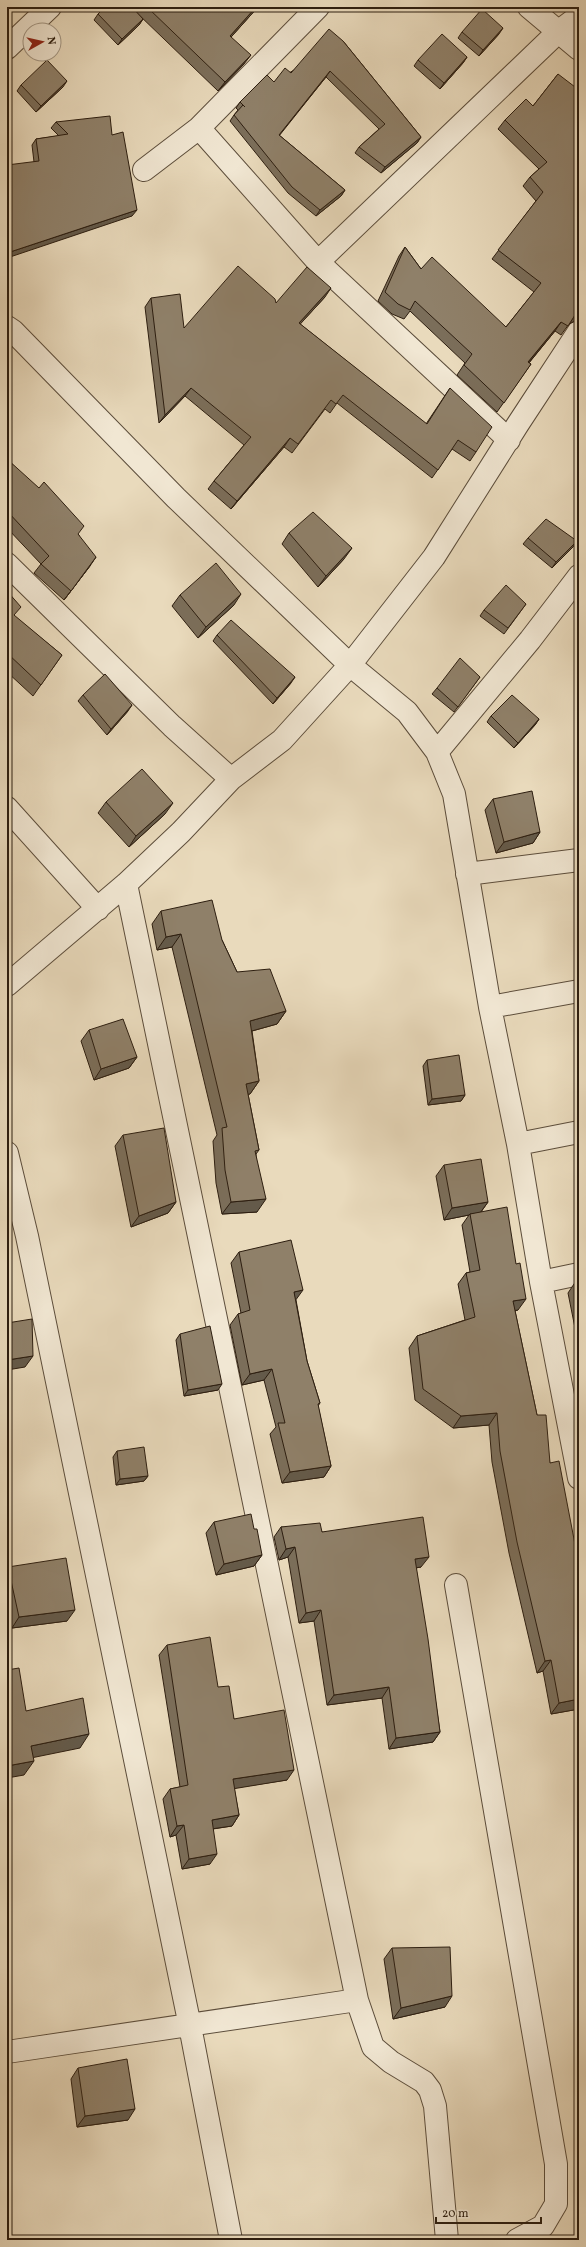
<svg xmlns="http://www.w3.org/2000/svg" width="586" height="2247" viewBox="0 0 586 2247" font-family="Vollkorn,serif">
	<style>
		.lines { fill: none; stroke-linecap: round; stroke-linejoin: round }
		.minor-casing { stroke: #5c4d3b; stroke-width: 24 }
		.minor { stroke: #f1e7d3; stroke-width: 22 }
		.wall { fill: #7b6e5a; stroke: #2d1e10 }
		.shaded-wall { fill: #645a4a; stroke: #2d1e10 }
		.building { fill: #8f8069; stroke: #2d1e10 }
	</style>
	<rect width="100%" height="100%" fill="#e9dabc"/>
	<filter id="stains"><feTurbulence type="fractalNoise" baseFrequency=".005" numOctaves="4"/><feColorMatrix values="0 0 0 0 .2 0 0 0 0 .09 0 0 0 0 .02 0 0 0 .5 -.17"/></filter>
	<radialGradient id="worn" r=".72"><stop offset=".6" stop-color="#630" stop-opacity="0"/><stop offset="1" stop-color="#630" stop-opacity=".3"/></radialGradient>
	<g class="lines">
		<g class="minor-casing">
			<path id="minor" d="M529,7L579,49
				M7,48L50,7
				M199,128L318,262L509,440
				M144,170L199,128L318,7
				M318,262L559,31L579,16
				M7,327L13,331L176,498L350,665L407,712L437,752L454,794L490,1007L518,1144L541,1282L579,1478
				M7,564L172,726L231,779
				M437,752L530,640L579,576
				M7,808L98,909
				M467,874L579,860
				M7,985L126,884L181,832L231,779L282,740L350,665L434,557L518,424L579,331
				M490,1007L579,991
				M518,1144L579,1132
				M7,1153L27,1236L190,2026L231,2240
				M541,1282L579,1274
				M456,1585L556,2164V2204L543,2226L517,2240
				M357,2000L373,2047L391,2062L424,2082L430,2090L435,2106L447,2240
				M7,2052L357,2000L126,884"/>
		</g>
		<use href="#minor" class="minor"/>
	</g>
	<path class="wall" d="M105,7H258L231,37L244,64L218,91L137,13L143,19L139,25L118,45L94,20L98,14Z
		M462,32L499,34L479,56L458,38Z
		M343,41L421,137L417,143L381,173L355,153L359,147L379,129L326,77L279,135L345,190L341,196L316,216L288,193L230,121L234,115L238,110L236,108L240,102Z
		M467,57L463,63L440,89L414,66L418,60Z
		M558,74L579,319L569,324L561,335L555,331L529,363L531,364L497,412L457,375L465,363L410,311L404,319L392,314L378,301L399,256L405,247L421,269L506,327L534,292L492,259L536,201L523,186L530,177L539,169L498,129L505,120L533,106Z
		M21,85L63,87L36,112L17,91Z
		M56,122L112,135L132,216L34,162L32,145L36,139L59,136L51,128Z
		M325,297L300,324L426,424L450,388L476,452L470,461L452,449L432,478L337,403L330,413L325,409L292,453L284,447L231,509L208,489L214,481L244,445L185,396L159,423L145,307L151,298L184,328L276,303Z
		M7,459L79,535L90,566L64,600L34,573L41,564L7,528Z
		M289,533L344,559L318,587L282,544Z
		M528,538L573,547L552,568L523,544Z
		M7,591L14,616L62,655L33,696L7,672Z
		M180,595L234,605L198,638L172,606Z
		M526,604L504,634L480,616L484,610Z
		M217,635L291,683L273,704L213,641Z
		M480,677L454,712L432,694L437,688Z
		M83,695L128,711L107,735L78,701Z
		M491,716L539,719L535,725L514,748L487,722Z
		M493,799L540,832L533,843L496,853L485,810Z
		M106,802L165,814L129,847L98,813Z
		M161,911L222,940L237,972L286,1011L277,1024L252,1031L259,1081L250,1094H248L259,1150L256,1154L257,1212L222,1214L216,1183L213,1141L217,1135L172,947L157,950L152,924Z
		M89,1030L137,1057L129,1068L94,1080L81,1041Z
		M427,1060L465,1095L461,1101L428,1105L423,1066Z
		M123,1135L176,1202L168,1213L131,1227L115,1146Z
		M444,1165L488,1202L481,1212L518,1310L515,1311L537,1415L550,1463L579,1709L551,1714L543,1671L537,1673L509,1553L492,1462L489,1425L453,1428L415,1400L409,1348L417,1336L465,1320L458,1284L466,1273L470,1272L462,1225L469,1215L444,1220L436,1176Z
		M239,1252L296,1300L307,1361L320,1403L318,1406L331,1466L324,1477L282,1483L270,1434L276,1427L264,1380L242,1385L230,1325L238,1314L241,1313L231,1263Z
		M576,1281H579V1348L568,1293Z
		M180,1334L218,1390L184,1396L176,1340Z
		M117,1451L148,1476L144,1481L116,1485L113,1457Z
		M214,1522L262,1555L254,1566L216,1575L206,1533Z
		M281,1527L322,1532L421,1567L416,1568L440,1732L433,1742L389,1749L382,1698L327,1705L314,1621L299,1623L288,1557L279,1560L274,1537Z
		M8,1567L67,1621L12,1628L7,1607V1568Z
		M167,1645L218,1687L234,1719L287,1780L234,1788L239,1815L232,1826L213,1829L210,1864L182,1869L176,1835L170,1837L163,1799L170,1789L180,1787L159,1655Z
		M392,1948L445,2007L393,2019L384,1959Z
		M78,2068L128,2120L77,2127L71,2079Z"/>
	<path class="shaded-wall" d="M13,7H16L14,10L7,16V12Z
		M256,7H258L224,45L230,36Z
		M143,19L139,25L118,45L122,39Z
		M503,28L499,34L479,56L483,50Z
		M251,55L244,64L218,91L225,82Z
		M467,57L463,63L440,89L444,83Z
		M330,71L326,77L275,141L279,135Z
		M67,81L63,87L36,112L41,106Z
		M421,137L417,143L381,173L385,167Z
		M345,190L341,196L316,216L320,210Z
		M137,210L132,216L7,258V253Z
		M331,288L325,297L293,332L299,323Z
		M579,313V319L569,324L575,315Z
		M561,322L555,331L522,371L528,362Z
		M191,388L185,396L159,423L165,415Z
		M290,438L284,447L231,509L237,501Z
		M577,541L573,547L552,568L556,562Z
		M352,548L344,559L318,587L326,576Z
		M96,557L90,566L64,600L71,591Z
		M241,594L234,605L198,638L206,627Z
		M295,677L291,683L273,704L277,698Z
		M132,705L128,711L107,735L111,729Z
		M539,719L535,725L514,748L518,743Z
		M173,803L165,814L129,847L136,836Z
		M540,832L533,843L496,853L504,842Z
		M181,934L172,947L157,950L166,937Z
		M286,1011L277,1024L241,1034L250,1021Z
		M137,1057L129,1068L94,1080L101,1069Z
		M259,1081L250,1094L237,1096L246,1084Z
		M465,1095L461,1101L428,1105L432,1099Z
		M266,1199L257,1212L222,1214L231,1202Z
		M176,1202L168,1213L131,1227L139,1216Z
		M488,1202L480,1213L470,1214L469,1215L444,1220L452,1208Z
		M303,1290L295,1301L294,1292Z
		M526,1299L518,1310L505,1312L513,1301Z
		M33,1356L25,1367L7,1370V1360Z
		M272,1369L264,1380L242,1385L250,1374Z
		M222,1384L218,1390L184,1396L188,1390Z
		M497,1413L489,1425L453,1428L461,1416Z
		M331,1466L324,1477L282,1483L290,1472Z
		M148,1476L144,1481L116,1485L120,1479Z
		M295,1547L288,1557L279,1560L286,1549Z
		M262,1555L254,1566L216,1575L224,1564Z
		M429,1557L421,1567L408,1569L415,1559Z
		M75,1610L67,1621L12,1628L19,1617Z
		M321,1610L314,1621L299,1623L306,1613Z
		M551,1660L543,1671L537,1673L545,1661Z
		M389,1687L382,1698L327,1705L334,1695Z
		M579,1699V1709L551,1714L559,1703Z
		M440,1732L433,1742L389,1749L396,1738Z
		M89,1734L80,1748L21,1760L31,1746Z
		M34,1761L24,1775L7,1778V1766Z
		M294,1770L287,1780L226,1790L233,1779Z
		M239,1815L232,1826L204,1830L212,1820Z
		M184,1825L176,1835L170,1837L177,1826Z
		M217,1854L210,1864L182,1869L189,1859Z
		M452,1996L445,2007L393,2019L401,2008Z
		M135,2109L128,2120L77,2127L85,2116Z"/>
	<path class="building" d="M7,7H13L7,12Z
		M105,7H132L143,19L122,39L98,14Z
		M147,7H256L230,36L251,55L225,82Z
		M482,9L503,28L483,50L462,32Z
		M329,29L343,41L421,137L385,167L359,147L385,124L330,71L279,135L345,190L320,210L292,187L234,115L243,105L245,107L240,102L267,75L274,82L285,68L291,73Z
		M442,34L467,57L444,83L418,60Z
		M47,60L67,81L41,106L21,85Z
		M558,74L579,90V313L575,315L568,326L561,322L528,362L531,364L504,403L464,365L472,354L415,301L410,310L398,304L385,292L405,247L421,269L432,257L506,327L541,283L498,250L543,192L530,177L547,162L505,120L526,99L533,106Z
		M110,116L112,135L123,132L137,210L7,253V165L39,161L36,139L68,134L56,122Z
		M238,266L275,299L276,303L307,267L331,288L299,323L427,424L450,388L492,427L476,452L458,440L438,470L343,395L336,404L331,400L298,444L290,438L237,501L214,481L251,437L191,388L165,415L151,298L180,294L184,328Z
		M7,459L39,488L44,482L84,526L78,534L96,557L71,591L41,564L49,556L7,511Z
		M313,512L352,548L326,576L289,533Z
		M546,519L577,541L556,562L528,538Z
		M216,563L241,594L206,627L180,595Z
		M506,585L526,604L508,628L484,610Z
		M7,591L21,607L14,615L62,655L41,685L7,653Z
		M231,620L295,677L277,698L217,635Z
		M460,658L480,677L458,707L437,688Z
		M105,674L132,705L111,729L83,695Z
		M512,695L539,719L518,743L491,716Z
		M142,769L173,803L136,836L106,802Z
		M532,791L540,832L504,842L493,799Z
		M212,900L222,940L237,972L270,969L286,1011L250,1021L259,1081L246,1084L259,1150L255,1151L266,1199L231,1202L225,1170L222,1128L227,1127L181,934L166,937L161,911Z
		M123,1019L137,1057L101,1069L89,1030Z
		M459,1055L465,1095L432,1099L427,1060Z
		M164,1128L176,1202L139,1216L123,1135Z
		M481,1159L488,1202L452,1208L444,1165Z
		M507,1207L516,1264L520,1263L526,1299L513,1301L537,1415H546L550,1463L559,1461L578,1560H579V1699L559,1703L551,1660L545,1661L517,1542L500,1451L497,1413L461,1416L423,1389L417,1336L475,1317L466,1273L480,1270L470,1214Z
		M291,1240L303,1290L294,1292L307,1361L320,1403L318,1404L331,1466L290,1472L278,1423H285L272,1369L250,1374L238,1314L250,1310L239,1252Z
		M576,1281H579V1296Z
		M32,1319L33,1356L7,1360V1323Z
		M210,1326L222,1384L188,1390L180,1334Z
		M144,1447L148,1476L120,1479L117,1451Z
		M251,1514L254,1529H257L262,1555L224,1564L214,1522Z
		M423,1517L429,1557L415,1559L428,1639L440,1732L396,1738L389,1687L334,1695L321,1610L306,1613L295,1547L286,1549L281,1527L320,1523L322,1532Z
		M66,1558L75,1610L19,1617L8,1567Z
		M210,1637L218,1687L229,1686L234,1719L284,1710L294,1770L233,1779L239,1815L212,1820L217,1854L189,1859L184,1825L177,1826L170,1789L188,1785L167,1645Z
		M19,1668L26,1711L83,1698L89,1734L31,1746L34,1761L7,1766V1670Z
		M450,1947L452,1996L401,2008L392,1948Z
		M127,2059L135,2109L85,2116L78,2068Z"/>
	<rect width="586" height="2247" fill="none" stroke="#e9dabc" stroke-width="24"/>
	<rect x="8" y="8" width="570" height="2231" fill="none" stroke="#2d1e10" stroke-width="2"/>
	<rect x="12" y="12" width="562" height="2223" fill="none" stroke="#2d1e10"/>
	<g transform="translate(42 42) rotate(82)"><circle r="19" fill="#f1e7d3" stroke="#a39785"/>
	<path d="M0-3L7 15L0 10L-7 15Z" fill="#8f2418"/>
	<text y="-6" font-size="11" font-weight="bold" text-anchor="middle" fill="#2d1e10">N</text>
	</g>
	<path d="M436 2217v6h105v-6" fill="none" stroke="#2d1e10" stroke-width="2"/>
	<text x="442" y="2217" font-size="12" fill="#2d1e10" stroke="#f1e7d3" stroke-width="3" paint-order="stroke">20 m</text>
	<rect width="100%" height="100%" filter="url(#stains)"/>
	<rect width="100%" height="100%" fill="url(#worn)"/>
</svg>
